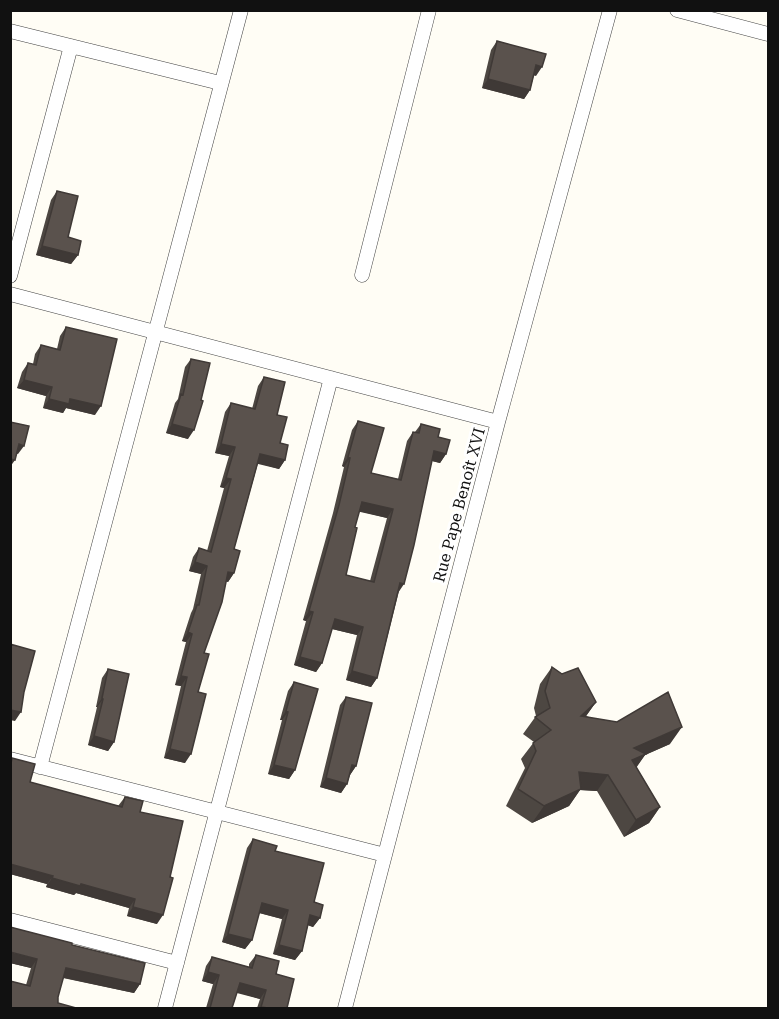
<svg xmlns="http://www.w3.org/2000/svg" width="779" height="1019" viewBox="0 0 779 1019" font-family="'Roboto Serif',serif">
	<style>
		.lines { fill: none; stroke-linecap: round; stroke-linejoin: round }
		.minor-casing { stroke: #444; stroke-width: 15 }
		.minor { stroke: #fff; stroke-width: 14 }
		.wall { fill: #4d4742; fill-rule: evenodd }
		.shaded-wall { fill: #3f3936 }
		.building { fill: #5a524d; stroke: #3f3936; stroke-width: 1.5; fill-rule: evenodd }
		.labels { text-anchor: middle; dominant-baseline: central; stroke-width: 6; stroke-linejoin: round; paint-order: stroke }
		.street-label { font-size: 16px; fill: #111; stroke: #fff }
	</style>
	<rect width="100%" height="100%" fill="#fffdf5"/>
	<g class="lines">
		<g class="minor-casing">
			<path id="minor" d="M677,10L768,34
				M10,31L220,83
				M362,275L429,10
				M10,276L71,46
				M10,294L498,422
				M10,759L385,855
				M40,767L241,10
				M10,920L177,963
				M165,1008L331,378
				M345,1008L498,422L610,10"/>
		</g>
		<use href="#minor" class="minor"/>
	</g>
	<path class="wall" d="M497,41L536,76L534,75L530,90L524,99L482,88L491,50Z
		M57,191L68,237L78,255L71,264L36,255L51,200Z
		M66,327L95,415L66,408L63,413L43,408L46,396L17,388L22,372L28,363L33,364L35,354L41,345L57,349L60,336Z
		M191,359L188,439L166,433L175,403L178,399L185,367Z
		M264,377L277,415L280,443L285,460L279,469L258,463L234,549V573L228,582L226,581L204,653L185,763L164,758L181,686L175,685L186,642L182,641L191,613L193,609L201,574L189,571L193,557L199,548L207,551L224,488L220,487L229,456L215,453L225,412L231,403L252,409L258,386Z
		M358,421L371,473L398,479L407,441L413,432H415L421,424L438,437L446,454L440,463L432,461L377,678L371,687L346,680L357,635L332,629L322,663L316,672L294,665L306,621L303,620L333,513L344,467L342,466L352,430ZM359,511L387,518L370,581L346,575L355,527Z
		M552,667L596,702L586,716L670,744L645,755L636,767L660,807L649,823L624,837L597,791L580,790L569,806L532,823L506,806L525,768L521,759L534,742L523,734L536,716L534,708L540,684Z
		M108,669L114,742L108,751L88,745L97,707H96L102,678Z
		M294,682L295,770L289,779L268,774L282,720H280L288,691Z
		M346,697L356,766L350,775L347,784L341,793L320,787L340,705Z
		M12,758L30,782L118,806L125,797L140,812L157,924L127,916L129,908L76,893L74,895L46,887L47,884L10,874V761Z
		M253,839L275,851L314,902L320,918L313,927L308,925L302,951L295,960L273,954L282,919L259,913L252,940L245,949L222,942L247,848Z
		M72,945L140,984L134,993L63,978L10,1008L26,985L31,968L10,963Z
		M256,955L276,974L287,1008H257L260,999L237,992L232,1008H206L213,984L202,981L206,966L212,957L249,967V964Z"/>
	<path class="shaded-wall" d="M536,65L542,67L536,76L530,74Z
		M488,79L530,90L524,99L482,88Z
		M42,246L78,255L71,264L36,255Z
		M24,380L52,387L46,396L17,388Z
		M49,399H70L101,406L95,415L66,408L63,413L43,408Z
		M172,424L194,430L188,439L166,433Z
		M19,444L24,446L18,454L13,453Z
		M221,444L235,447L229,456L215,453Z
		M434,451L446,454L440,463L428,460Z
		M260,454L285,460L279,469L254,463Z
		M348,457L350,458L344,467L342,466Z
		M10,459L15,460L10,467Z
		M226,478L231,479L224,488L220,487Z
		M362,502L393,509L387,518L356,511Z
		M195,562L207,566L201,574L189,571Z
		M228,572L234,573L228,582L222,580Z
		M400,583L404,584L398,593Z
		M309,611L313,612L306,621L303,620Z
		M335,619L363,627L357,635L328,628Z
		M188,632L192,634L186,642L182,641Z
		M300,657L322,663L316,672L294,665Z
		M352,671L377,678L371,687L346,680Z
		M181,676L187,677L181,686L175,685Z
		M102,698L103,699L97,707H96Z
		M596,702L584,719L581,716Z
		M10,710L21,712L15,721L10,720Z
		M286,711L288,712L282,720H280Z
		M682,727L670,744L645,755L634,771L620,777L634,748Z
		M94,736L114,742L108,751L88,745Z
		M170,749L191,754L185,763L164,758Z
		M274,765L295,770L289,779L268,774Z
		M352,765L356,766L350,775Z
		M579,772L608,775L597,791L580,790L569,806L532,823L544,806Z
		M326,778L347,784L341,793L320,787Z
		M660,807L649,823L624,837L636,820Z
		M10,864L53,876L47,884L10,874Z
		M52,878L81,884L135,899L129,908L76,893L74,895L46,887Z
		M262,903L288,910L282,919L256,912Z
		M133,907L163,915L157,924L127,916Z
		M310,915L320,918L313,927L304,924Z
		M228,934L252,940L245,949L222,942Z
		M279,945L302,951L295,960L273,954Z
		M10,952L37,959L31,968L10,963Z
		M66,968L140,984L134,993L60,977Z
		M208,972L219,975L213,984L202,981Z
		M240,983L266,990L260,999L233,992Z"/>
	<path class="building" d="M497,41L546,54L542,67L536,65L530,90L488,79Z
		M57,191L78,196L68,237L81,241L78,255L42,246Z
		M66,327L117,339L101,406L70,399L69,404L49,399L52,387L24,380L28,363L36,365L41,345L60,350Z
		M191,359L210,363L201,400L203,401L194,430L172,424L181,394L183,395Z
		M264,377L285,382L277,415L287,417L280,443L288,445L285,460L260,454L234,549L240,551L234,573L228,572L222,602L204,653L209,654L198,692L206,694L191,754L170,749L187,677L181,676L192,634L188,632L197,605H199L207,566L195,562L199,548L211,552L231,479L226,478L235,447L221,444L231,403L255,409Z
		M358,421L384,428L371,473L401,480L413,432L419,433L421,424L440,429L438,437L450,440L446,454L434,451L414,545L404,584L400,583L377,678L352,671L363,627L335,619L322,663L300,657L313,612L309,611L339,505L350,458L348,457ZM362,502L393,509L374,582L346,575L357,528L355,527Z
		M10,422L29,426L24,446L19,444L15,460L10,459Z
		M10,644L35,651L24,692L21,712L10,710Z
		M552,667L562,674L578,668L596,702L581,716L617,722L668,692L682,727L634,748L646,754L632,760L660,807L636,820L608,775L579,772L581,789L544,806L518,789L536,751L533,743L551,730L535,717L550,708L545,691Z
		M108,669L129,674L114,742L94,736L103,699L102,698Z
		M294,682L318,689L295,770L274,765L288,712L286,711Z
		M346,697L372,703L356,766L352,765L347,784L326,778Z
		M12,758L35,764L30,782L122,807L125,797L143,801L140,812L183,821L170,877L173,878L163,915L133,907L135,899L81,884L80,886L52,878L53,876L10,864V769Z
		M253,839L277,846L275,851L324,863L314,902L323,905L320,918L310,915L302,951L279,945L288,910L262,903L252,940L228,934Z
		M10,927L72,943V945L145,963L140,984L66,968L58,997V1003L76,1008H10V981L30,986L37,959L10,952Z
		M256,955L279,961L276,974L294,979L287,1008H268L261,1007L266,990L240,983L232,1008H210L219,975L208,972L212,957L252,968Z"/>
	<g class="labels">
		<g class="street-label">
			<text transform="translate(459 505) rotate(-75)">Rue Pape Benoît XVI</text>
		</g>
	</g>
	<rect width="779" height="1019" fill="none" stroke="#111111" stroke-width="24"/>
</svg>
